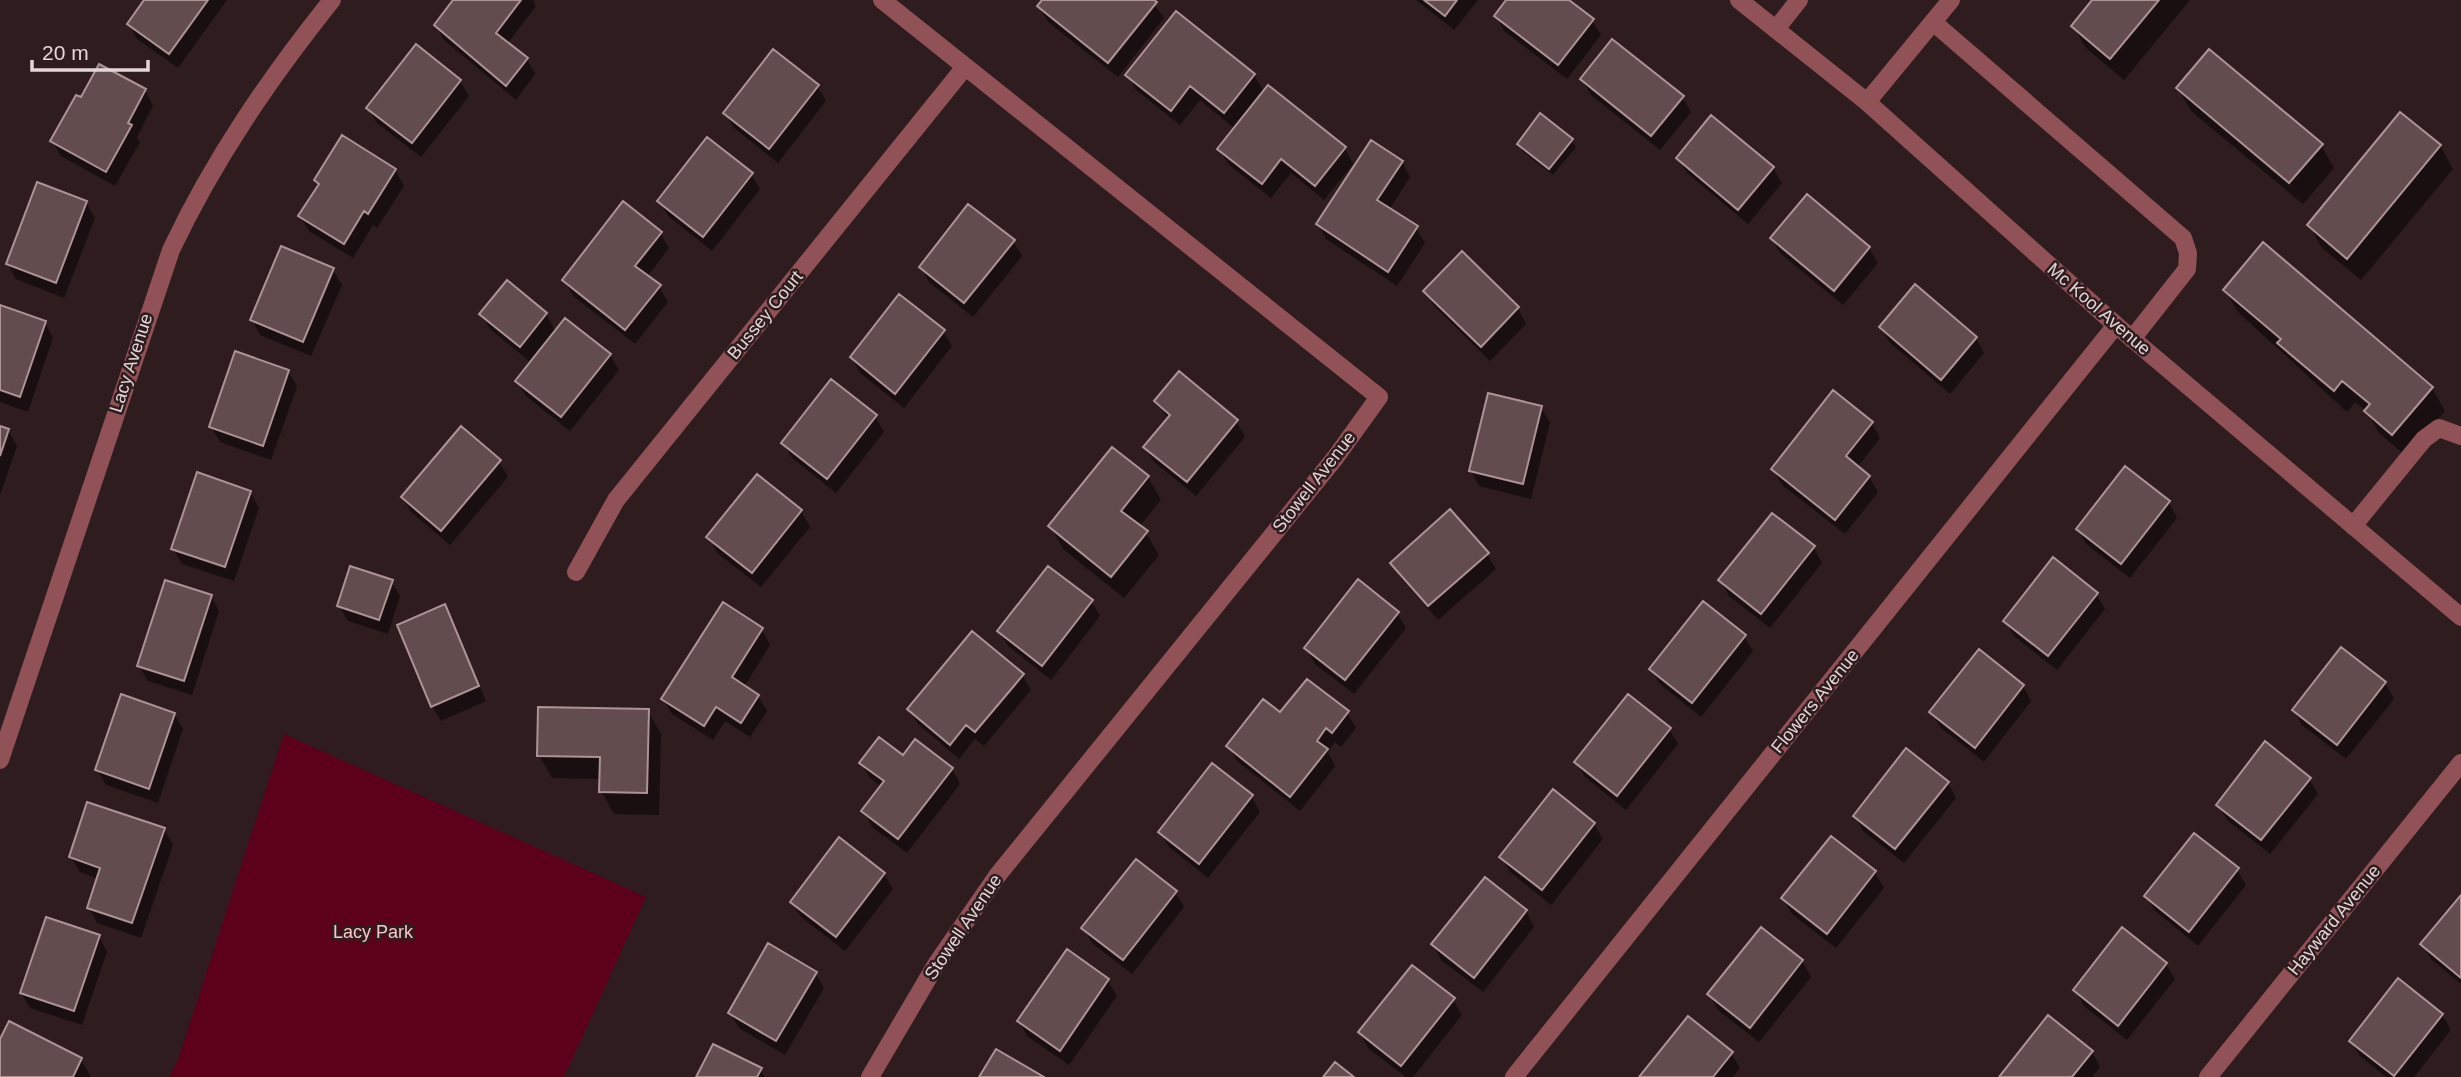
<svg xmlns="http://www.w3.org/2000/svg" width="2461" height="1077" viewBox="0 0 2461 1077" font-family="Arial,sans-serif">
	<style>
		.green { fill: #5d011b }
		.shadow { fill: #0007 }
		.building { fill: #624c4e; stroke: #ad9395; stroke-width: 2 }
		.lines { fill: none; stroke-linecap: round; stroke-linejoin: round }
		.lane { stroke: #905157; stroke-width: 18 }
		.street { stroke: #905157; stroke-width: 18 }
		.labels { text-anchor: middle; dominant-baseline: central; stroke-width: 5; stroke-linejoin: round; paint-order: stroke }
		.street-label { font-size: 18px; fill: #e4d6d6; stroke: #2f1c1e }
		.park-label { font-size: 18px; fill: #fbc5c8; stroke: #2f1c1e }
	</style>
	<rect width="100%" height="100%" fill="#2f1c1e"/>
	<path class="green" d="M284,734L646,897L564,1077H169L178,1060Z"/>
	<path class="shadow" d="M146,0H227L178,68L137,39L129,24Z
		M455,0H533L536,6L507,44L527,59L535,74L516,100L444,40L436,25Z
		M1044,0H1151L1164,18L1118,77L1048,22L1039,7Z
		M1416,0H1478L1454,30Z
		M1508,0H1566L1592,20L1601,35L1567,79L1504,31L1496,16Z
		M2094,0H2190L2124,80L2086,48L2073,26Z
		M1128,75H1254L1264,92L1345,148L1353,164L1324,200L1291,173L1271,198L1228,164L1219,149L1235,129L1200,100L1180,125L1136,90Z
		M1582,80L1682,97L1691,112L1660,150L1591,95Z
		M460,81L469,96L421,157L377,123L368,108Z
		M817,86L826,101L778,163L734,128L725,113Z
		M2178,88L2321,145L2334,168L2303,204L2191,111Z
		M145,90L153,106L137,137L140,142L115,186L61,156L52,141L82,99Z
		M1571,140L1576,147L1553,175L1523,152L1519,144Z
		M2440,146L2453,169L2361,280L2322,248L2309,225Z
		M1678,158L1773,168L1782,183L1748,224L1687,173Z
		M1402,162L1410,177L1389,210L1416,228L1425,243L1397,286L1326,239L1318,224Z
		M395,170L404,186L377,228L373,225L353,258L309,231L300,216L319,186L316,180Z
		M751,174L760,189L712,251L668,216L659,201Z
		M86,203L95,218L64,298L16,279L8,264Z
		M660,233L669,248L647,277L659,287L668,302L635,344L573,296L564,280Z
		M1772,238L1869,248L1878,263L1843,305L1780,253Z
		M1013,241L1022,256L973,317L929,282L921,267Z
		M2263,245L2432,388L2445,411L2406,456L2379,433L2366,410L2355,402L2347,412L2238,312L2225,290Z
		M1462,253L1518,308L1526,324L1490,361L1434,306L1425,291Z
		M333,270L342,285L311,356L260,335L252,319Z
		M0,307L45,323L53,338L28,412L0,402Z
		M481,314H546L556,332L610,355L619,370L570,431L526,396L517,381L543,348L541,346L529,361L490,329Z
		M1881,328L1976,338L1984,353L1950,394L1890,343Z
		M943,331L952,346L904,408L860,373L852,358Z
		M288,371L297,386L271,460L220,442L211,427Z
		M1156,401L1236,421L1245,437L1196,496L1154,462L1145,447L1168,419Z
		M1541,407L1550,423L1531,499L1479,486L1471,471Z
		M875,416L884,432L836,493L792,458L783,443Z
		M1872,423L1880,438L1857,468L1869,477L1878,492L1845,534L1782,485L1773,470Z
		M0,428L8,430L17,446L0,495Z
		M499,462L508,477L450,545L411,512L403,497Z
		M1148,477L1161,500L1139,527L1146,533L1159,555L1124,598L1063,549L1050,526Z
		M250,492L259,508L234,581L182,564L173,549Z
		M2169,503L2177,518L2130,578L2086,544L2078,529Z
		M801,511L810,527L761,587L717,553L709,537Z
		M1814,548L1822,563L1770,628L1729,596L1720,580Z
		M1487,554L1496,569L1438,620L1401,578L1392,563Z
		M391,581L400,596L388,634L348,621L339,606Z
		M2096,594L2105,609L2057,670L2014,636L2005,621Z
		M211,596L219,611L192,695L148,681L139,666Z
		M1091,601L1100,616L1051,680L1008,646L999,631Z
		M445,607L486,701L441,721L432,706Z
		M1397,613L1406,628L1354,694L1315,664L1306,648Z
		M762,630L770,645L744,687L758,696L767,711L750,737L725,721L713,740L672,714L663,699Z
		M1744,636L1753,651L1701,717L1660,684L1651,669Z
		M2341,649L2385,683L2394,699L2346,759L2302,725L2294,710Z
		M1022,675L1031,690L984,746L975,739L959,759L918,724L909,709Z
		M2023,686L2031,701L1984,762L1940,727L1931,712Z
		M648,711L661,734L659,815L614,814L601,791V779L552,778L539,755Z
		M1347,713L1356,728L1341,747L1335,742L1328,752L1335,766L1300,811L1237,761L1228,746L1280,715Z
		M174,714L183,729L158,803L106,785L97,770Z
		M1669,729L1678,744L1626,810L1585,777L1576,762Z
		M903,757L952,769L960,784L907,853L872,827L863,811L882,787L870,778L861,763Z
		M2309,779L2318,794L2270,854L2227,820L2218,805Z
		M1948,783L1956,798L1904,863L1863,831L1855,816Z
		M1251,796L1260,812L1208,878L1169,847L1160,832Z
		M1594,824L1603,839L1551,905L1510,872L1501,857Z
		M164,829L173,845L141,938L97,923L89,908L98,879L80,872L71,857Z
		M1831,838L1875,873L1884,888L1836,948L1792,914L1783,899Z
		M2237,870L2246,885L2198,946L2155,911L2146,896Z
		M884,874L893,889L845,951L801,917L792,902Z
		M1175,892L1184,907L1132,974L1092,943L1084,928Z
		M2461,898V984L2431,959L2422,944Z
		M1526,911L1534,927L1483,992L1441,960L1433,944Z
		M1761,929L1802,961L1811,977L1759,1042L1718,1010L1709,994Z
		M99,936L107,952L82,1025L30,1008L21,993Z
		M1068,952L1108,981L1117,996L1069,1065L1027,1036L1019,1021Z
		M2166,964L2175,979L2127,1040L2084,1006L2075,990Z
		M815,973L824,988L785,1055L739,1028L730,1013Z
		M1453,1000L1462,1015L1413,1077H1406L1368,1048L1360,1033Z
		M2442,1015L2451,1030L2414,1077H2386L2360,1056L2351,1041Z
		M0,1043L81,1060L91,1077H0Z
		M2092,1052L2100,1067L2092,1077H2002Z
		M1731,1053L1740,1068L1733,1077H1641Z
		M760,1070L765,1077H698Z"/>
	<path class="building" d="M144,0H208L169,54L127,24Z
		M453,0H521L496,33L528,58L506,86L434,25Z
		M1042,0H1154L1157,2L1108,63L1037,6Z
		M1424,0H1457L1445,16Z
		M1506,0H1569L1594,19L1558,65L1494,16Z
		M2092,0H2159L2110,59L2071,26Z
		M1176,11L1255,74L1224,113L1190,86L1171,111L1125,75Z
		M1612,39L1684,96L1651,136L1580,79Z
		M416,44L461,80L412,143L366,108Z
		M773,49L819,85L769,149L723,113Z
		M2209,49L2323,144L2289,183L2176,88Z
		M99,64L146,89L128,123L132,125L106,172L50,141L76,95L81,97Z
		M1268,85L1346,147L1315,186L1281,159L1262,184L1217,149Z
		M2400,112L2441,145L2347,259L2307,225Z
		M1540,113L1573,139L1549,169L1517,144Z
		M1711,115L1774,167L1738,210L1676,158Z
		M342,135L396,169L368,214L364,211L344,244L298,216L319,184L314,180Z
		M707,137L753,173L703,237L657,201Z
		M1371,140L1403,161L1377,200L1418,226L1388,272L1316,224Z
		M37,182L87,201L56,283L6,264Z
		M1807,194L1870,247L1834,291L1770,238Z
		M623,201L662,232L635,266L661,285L625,330L562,280Z
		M968,204L1015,240L964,303L919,267Z
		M2263,242L2433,387L2392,435L2364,411L2370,404L2342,381L2334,391L2277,343L2281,339L2223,290Z
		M281,246L334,268L303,342L250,320Z
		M1462,251L1519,307L1481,347L1423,291Z
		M507,280L547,313L520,347L479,314Z
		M1915,284L1977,337L1941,380L1879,327Z
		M899,294L945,330L895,394L850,357Z
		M0,305L46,321L20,397L0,390Z
		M565,318L611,354L561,417L515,381Z
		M235,351L289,370L263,446L209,427Z
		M1179,371L1238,420L1187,482L1143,447L1170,415L1154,401Z
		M831,379L877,415L827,479L781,443Z
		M1833,390L1873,422L1846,456L1870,476L1835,520L1771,469Z
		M1488,393L1542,406L1523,484L1469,471Z
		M0,426L9,429L0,456Z
		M461,426L501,460L441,531L401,497Z
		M1112,447L1149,476L1121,511L1148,531L1111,577L1048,526Z
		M2125,466L2170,501L2121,564L2076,529Z
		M197,472L251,491L225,567L171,549Z
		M757,474L802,510L752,573L706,537Z
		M1450,509L1489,553L1428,606L1390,563Z
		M1772,513L1815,546L1761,614L1718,580Z
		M2053,557L2098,593L2048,656L2003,621Z
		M350,566L393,580L379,620L337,606Z
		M1048,566L1093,600L1042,666L997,631Z
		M1358,579L1399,612L1345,680L1304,648Z
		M165,580L212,595L184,681L137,666Z
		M1703,601L1746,635L1692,703L1649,669Z
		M723,602L763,628L732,677L759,695L741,723L716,707L704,726L661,699Z
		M445,604L479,686L431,707L397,625Z
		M972,631L1024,674L975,732L966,725L950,745L907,709Z
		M2341,647L2386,682L2337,745L2292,710Z
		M1979,649L2024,685L1975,748L1929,712Z
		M1307,679L1349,711L1332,733L1326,728L1317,741L1328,749L1290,797L1226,746L1263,699L1280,712Z
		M121,694L175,713L149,789L95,770Z
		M1628,694L1671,728L1617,796L1574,762Z
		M538,707L649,709L647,793L599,792L600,757L537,756Z
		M879,737L903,755L915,739L953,768L898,839L861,811L884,781L859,763Z
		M2265,741L2311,778L2261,840L2216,805Z
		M1906,748L1949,782L1895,849L1853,816Z
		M1212,763L1253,795L1199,864L1158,832Z
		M1553,789L1595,823L1542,890L1499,857Z
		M87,802L165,828L132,923L87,908L100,868L69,857Z
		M2194,833L2239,868L2189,932L2144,896Z
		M1831,836L1876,871L1827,934L1781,898Z
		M839,837L885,873L836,937L790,902Z
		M1136,859L1177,891L1123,960L1081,928Z
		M1485,877L1527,910L1474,978L1431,944Z
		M2461,895V978L2420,944Z
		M46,917L100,935L74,1011L20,993Z
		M1761,927L1803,960L1750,1028L1707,994Z
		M2122,927L2167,963L2118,1026L2073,990Z
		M768,943L817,972L776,1041L728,1013Z
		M1067,949L1109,979L1060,1051L1017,1021Z
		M1412,965L1455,998L1401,1066L1358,1032Z
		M2398,978L2443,1014L2394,1076L2349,1041Z
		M2048,1015L2093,1051L2072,1077H1999Z
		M1688,1016L1733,1052L1713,1077H1639Z
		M9,1021L82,1058L73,1077H0V1039Z
		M713,1044L762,1068L757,1077H696Z
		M996,1049L1044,1077H979Z
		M1335,1062L1354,1077H1323Z"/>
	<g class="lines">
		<path class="lane" d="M1933,22L2183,238L2188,253L2187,269L2132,339
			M1776,29L1799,0
			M2353,526L2424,439L2439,428L2461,436"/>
		<path class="street" d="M1739,0L1867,102L2116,325L2461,617
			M1867,102L1951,0
			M576,572L616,500L965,67
			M0,760L171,250C214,159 269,79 332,0
			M870,1077L937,963L997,876L1335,458L1379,397L882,0
			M1514,1077L2116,325
			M2208,1077L2461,763"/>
	</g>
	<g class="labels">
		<g class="street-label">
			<text transform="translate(2099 309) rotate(41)">Mc Kool Avenue</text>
			<text transform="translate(765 315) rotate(-51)">Bussey Court</text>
			<text transform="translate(131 363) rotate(-72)">Lacy Avenue</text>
			<text transform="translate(1314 482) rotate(-52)">Stowell Avenue</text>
			<text transform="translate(1815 701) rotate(-51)">Flowers Avenue</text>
			<text transform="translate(2334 920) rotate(-51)">Hayward Avenue</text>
			<text transform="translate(963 927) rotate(-56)">Stowell Avenue</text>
		</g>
		<g class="park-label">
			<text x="373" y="932">Lacy Park</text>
		</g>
	</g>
	<path d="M32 60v10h116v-10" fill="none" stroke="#e4d6d6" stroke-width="3.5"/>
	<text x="42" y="60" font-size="21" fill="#e4d6d6" stroke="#2f1c1e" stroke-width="5" paint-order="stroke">20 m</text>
</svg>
